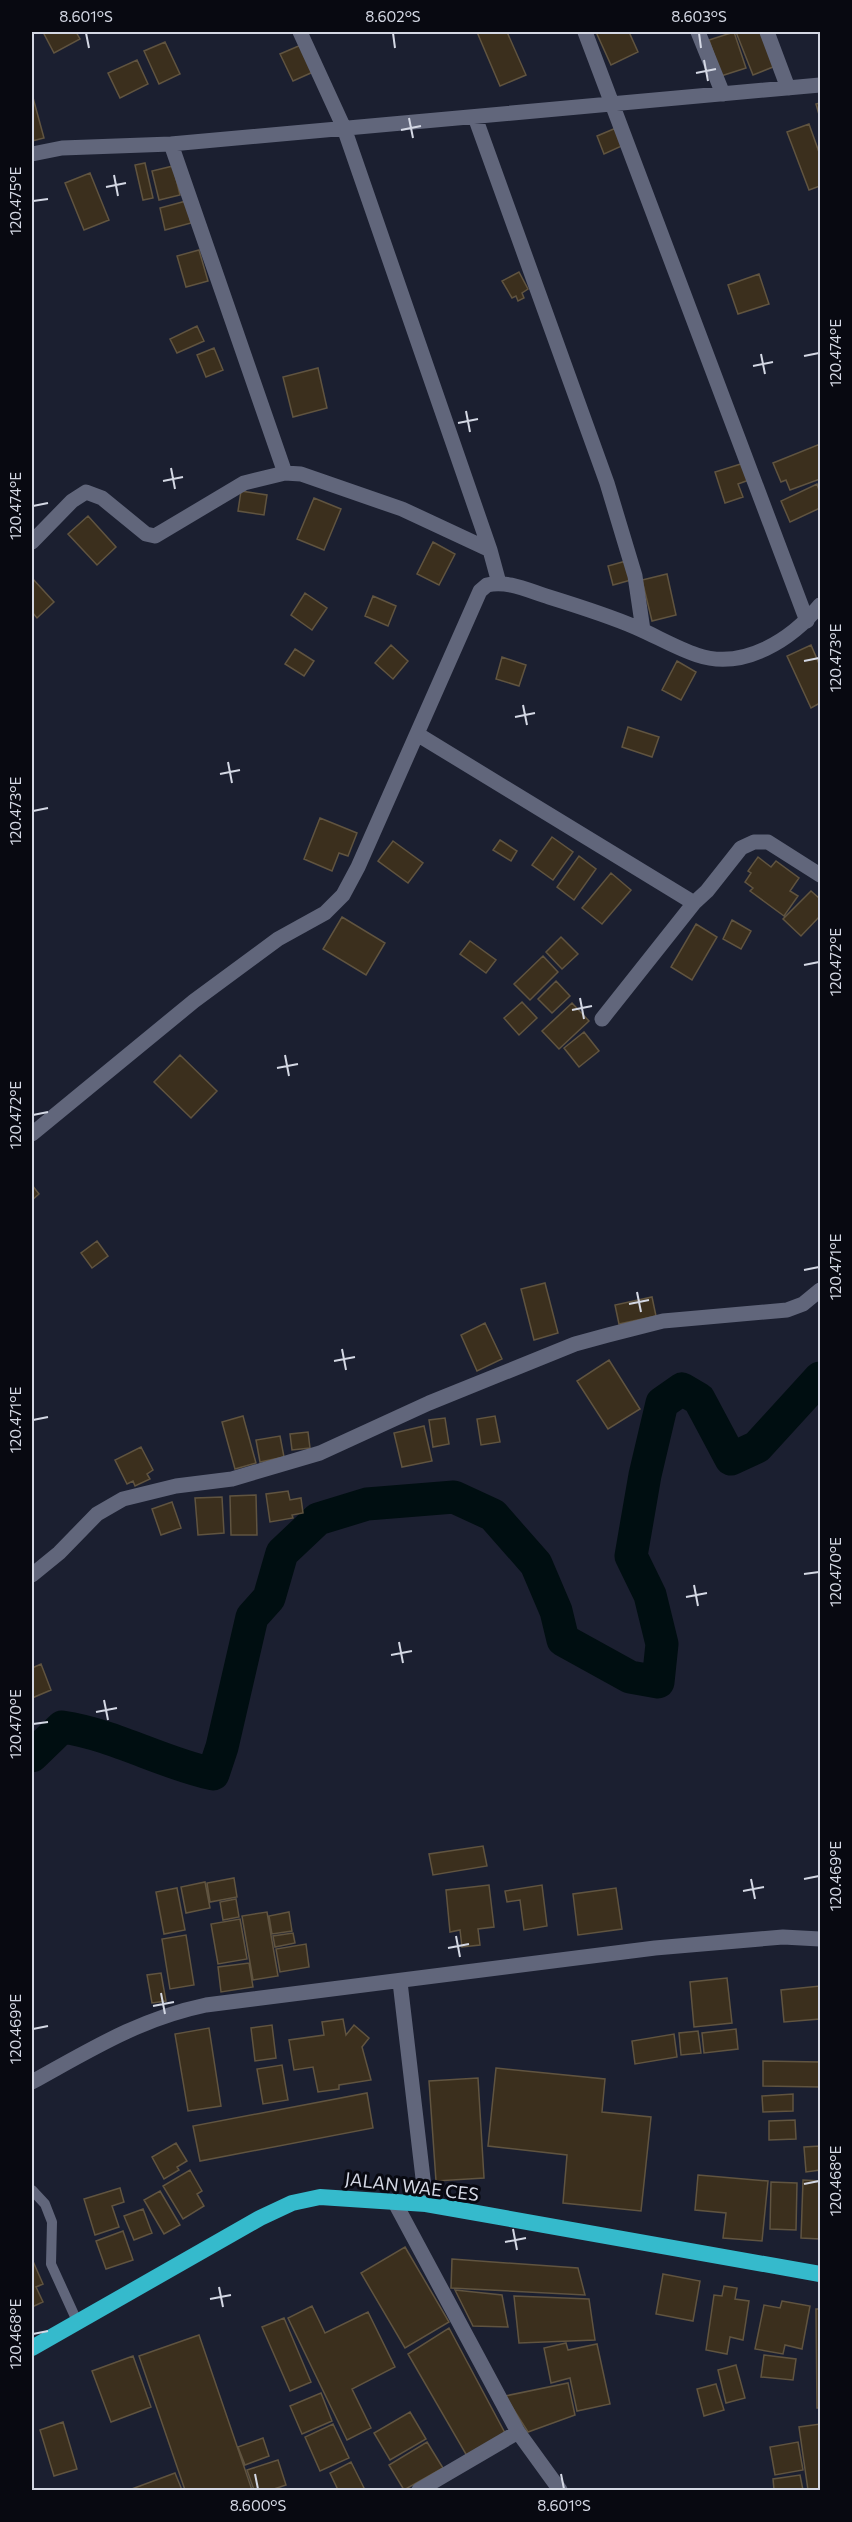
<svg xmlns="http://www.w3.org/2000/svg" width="852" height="2522" viewBox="0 0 852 2522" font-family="Commissioner,sans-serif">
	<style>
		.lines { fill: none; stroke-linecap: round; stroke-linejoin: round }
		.river { stroke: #000e11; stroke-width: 33 }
		.building { fill: #3b2f1d; stroke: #605440; stroke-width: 1.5 }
		.service { stroke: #61667b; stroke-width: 10 }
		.minor { stroke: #61667b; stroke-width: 15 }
		.trunk { stroke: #35bacc; stroke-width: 16 }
		.ticks { fill: none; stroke: #d4d8e4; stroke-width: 2 }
		.labels { text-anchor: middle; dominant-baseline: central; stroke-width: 6; stroke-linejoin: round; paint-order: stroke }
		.street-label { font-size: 18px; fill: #d4d8e4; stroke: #080911 }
		.neatline { fill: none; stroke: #d4d8e4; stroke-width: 2 }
		.ticks-label { font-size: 15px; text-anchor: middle; fill: #d4d8e4 }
	</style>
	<rect width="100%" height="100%" fill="#1b1f30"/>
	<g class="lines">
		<path class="river" d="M32,1756L62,1727C116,1735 159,1762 213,1774L222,1747L252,1617L269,1598L282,1553L318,1519L367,1504L454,1497L493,1515L536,1564L556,1611L563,1640L630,1677L658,1682L662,1644L650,1595L631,1556L645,1475L662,1403L682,1389L699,1399L731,1459L757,1447L820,1378"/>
	</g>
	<path class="building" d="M43,32H76L80,39L54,53Z
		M477,32H507L526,75L500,86Z
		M596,32H629L638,52L611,65Z
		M734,32L746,68L721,76L709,40Z
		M736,32H765L778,65L753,75Z
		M165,42L180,74L159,84L144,51Z
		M301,45L313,72L293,81L280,54Z
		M137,60L148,84L120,98L108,73Z
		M32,94L44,138L32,141Z
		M820,103V118L816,104Z
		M809,124L820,155V186L809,190L787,132Z
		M616,128L624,145L604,154L597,136Z
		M145,163L153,198L143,200L135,165Z
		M173,166L180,195L159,200L152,171Z
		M90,173L109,220L84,230L65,183Z
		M186,201L191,223L165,230L160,208Z
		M199,250L208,281L186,287L177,256Z
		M519,272L528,289L522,293L524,298L518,301L516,296L512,298L502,281Z
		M759,274L769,304L738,314L728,285Z
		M197,326L204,341L177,353L170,339Z
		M214,348L223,370L206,377L197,355Z
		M318,368L327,408L293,417L283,377Z
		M820,444V479L790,490L786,480L781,482L773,463Z
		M744,463L749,480L738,484L743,497L725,503L715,472Z
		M817,484L820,493V508L790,522L781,501Z
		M241,491L267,495L264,515L238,511Z
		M314,498L341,509L324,550L297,539Z
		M88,516L116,547L97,565L68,534Z
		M433,542L455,554L439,585L417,574Z
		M626,561L631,580L613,585L608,566Z
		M667,574L676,615L652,621L642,580Z
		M32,578L54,602L37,618L32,612Z
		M305,593L327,608L312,630L291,615Z
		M373,596L396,606L388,626L365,616Z
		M391,645L408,661L393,679L375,663Z
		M811,645L820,666V703L811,708L787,656Z
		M295,649L314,661L304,676L285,664Z
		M502,657L526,665L519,686L496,679Z
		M677,661L696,672L681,700L662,690Z
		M628,727L659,737L652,757L622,747Z
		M320,818L357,833L348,856L339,853L332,871L304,859Z
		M552,837L573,852L553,880L532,865Z
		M500,840L517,851L511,861L493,850Z
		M393,841L423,863L408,883L378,861Z
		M579,856L596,869L574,900L557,887Z
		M758,857L771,867L776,861L799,878L790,891L798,896L784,916L750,891L753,888L745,882L751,873L748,871Z
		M611,873L631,890L602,924L582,908Z
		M811,891L819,898L820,897V916L801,936L783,919Z
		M342,917L385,943L366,975L323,949Z
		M732,920L751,931L741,949L723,939Z
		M696,924L717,937L692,980L671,967Z
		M561,937L578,954L562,969L546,952Z
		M470,941L496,960L486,973L460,954Z
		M543,956L558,972L530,1000L514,984Z
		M556,981L570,996L552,1013L538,999Z
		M522,1002L537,1018L519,1035L504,1018Z
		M572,1003L589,1021L559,1049L542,1031Z
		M584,1032L599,1051L579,1067L564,1048Z
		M180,1055L217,1091L191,1118L154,1082Z
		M32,1185L39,1194L32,1200Z
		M97,1241L108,1256L92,1268L81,1253Z
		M545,1283L558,1333L534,1340L521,1289Z
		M652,1297L656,1316L619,1324L615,1305Z
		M485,1323L502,1359L477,1371L461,1335Z
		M609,1360L640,1409L608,1429L577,1381Z
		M243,1416L256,1463L235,1469L222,1422Z
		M495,1416L500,1442L481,1445L477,1419Z
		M445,1418L449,1444L433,1447L429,1420Z
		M424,1426L432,1461L402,1467L394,1433Z
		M308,1432L310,1448L292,1450L290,1434Z
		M280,1436L284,1457L260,1462L256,1440Z
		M141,1447L153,1470L147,1474L150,1479L135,1486L133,1481L127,1484L115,1460Z
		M288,1491L290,1500L301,1498L303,1513L292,1515L293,1518L270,1522L266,1494Z
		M256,1495L257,1535H231L230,1496Z
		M222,1497L224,1533L198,1535L195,1498Z
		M172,1502L181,1528L161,1535L152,1509Z
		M41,1664L51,1690L32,1698V1668Z
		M483,1846L487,1866L433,1875L429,1854Z
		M234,1878L237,1897L210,1902L207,1883Z
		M205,1882L210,1908L186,1913L181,1887Z
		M489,1885L494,1927L478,1929L480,1945L462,1947L460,1930L450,1932L446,1890Z
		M542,1885L547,1926L524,1930L520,1900L507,1902L505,1891Z
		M177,1888L185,1930L164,1934L156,1892Z
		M616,1888L622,1929L578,1935L573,1894Z
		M236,1899L239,1917L223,1920L220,1902Z
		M267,1912L278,1976L253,1980L242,1916Z
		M289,1912L292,1931L272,1934L269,1916Z
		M240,1919L247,1959L218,1964L211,1924Z
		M293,1933L295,1943L275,1947L273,1936Z
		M186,1935L194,1985L170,1989L162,1939Z
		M306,1944L309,1967L280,1972L276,1949Z
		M249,1963L253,1987L221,1992L218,1967Z
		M161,1973L166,2001L152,2003L147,1975Z
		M727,1978L732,2023L694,2027L690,1982Z
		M820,1986V2019L784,2022L781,1990Z
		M343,2019L346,2035L354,2025L369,2038L362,2047L371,2080L339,2085V2089L318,2092L313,2067L294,2070L289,2040L324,2035L322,2022Z
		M272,2025L276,2058L255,2061L251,2028Z
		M209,2028L221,2106L188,2111L175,2034Z
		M736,2029L738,2049L704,2053L702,2033Z
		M698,2031L701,2053L681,2055L679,2033Z
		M674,2034L677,2057L635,2064L632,2041Z
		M763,2061L820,2062V2087L763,2086Z
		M282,2065L288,2100L263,2104L257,2069Z
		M496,2068L605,2079L602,2112L651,2117L641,2211L563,2203L567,2155L488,2146Z
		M478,2078L484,2178L436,2181L429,2081Z
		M367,2093L373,2128L200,2161L193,2126Z
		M793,2094V2111L763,2112L762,2096Z
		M795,2120L796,2139L769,2140V2121Z
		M176,2143L187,2161L177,2167L179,2170L164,2179L152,2157Z
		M820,2146V2170L806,2172L804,2147Z
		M190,2170L202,2191L197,2194L204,2206L183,2219L163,2186Z
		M698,2175L768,2181L762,2241L723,2238L726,2213L695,2210Z
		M803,2180L820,2181V2239L801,2238Z
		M771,2182L797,2183L796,2230L770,2229Z
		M120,2188L124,2202L112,2206L119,2227L95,2235L84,2199Z
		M160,2191L180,2225L164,2234L144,2200Z
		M143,2209L152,2233L134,2240L124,2216Z
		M123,2231L133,2260L106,2269L96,2241Z
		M405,2247L449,2322L405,2348L361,2273Z
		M32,2259L43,2284L36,2287L43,2302L32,2307Z
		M452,2259L578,2268L585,2295L451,2288Z
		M663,2274L700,2281L693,2321L656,2314Z
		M724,2286L737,2288L735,2299L749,2301L743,2340L730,2337L727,2354L706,2350L714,2295L722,2296Z
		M455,2290L502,2295L508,2327L473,2326Z
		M514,2296L589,2299L595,2340L519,2343Z
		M782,2301L810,2306L802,2349L785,2345L783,2354L755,2349L764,2305L780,2308Z
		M312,2306L325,2333L368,2312L395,2367L352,2389L371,2428L347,2440L288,2318Z
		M816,2309H820V2408H817Z
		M284,2318L311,2382L290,2391L262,2327Z
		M449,2328L505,2433L467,2456L408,2354Z
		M199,2335L252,2490H185L139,2356Z
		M566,2343L568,2350L597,2344L610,2404L577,2411L570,2378L551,2383L544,2348Z
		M764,2355L796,2359L793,2380L761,2377Z
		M133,2356L151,2407L111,2422L92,2371Z
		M736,2365L745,2398L726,2403L718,2370Z
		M568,2383L575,2415L528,2432L505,2396Z
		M716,2384L724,2410L704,2416L697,2389Z
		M321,2393L332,2421L302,2434L290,2406Z
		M410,2412L426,2439L390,2460L374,2433Z
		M63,2422L77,2469L54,2476L40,2430Z
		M333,2424L349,2458L320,2471L305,2437Z
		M820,2424V2490H808L799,2427Z
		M263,2438L269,2456L245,2465L238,2447Z
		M427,2442L443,2468L404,2490L389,2465Z
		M798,2442L803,2470L775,2475L770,2447Z
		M278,2460L286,2485L271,2490H254L247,2470Z
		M351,2462L365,2490H338L330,2473Z
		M175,2473L182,2490H129Z
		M800,2475L803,2490H774L773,2479Z"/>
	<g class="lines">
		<path class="service" d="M32,2190L45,2204L52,2222L51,2264L77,2321"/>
		<path class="minor" d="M300,32L344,128L490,550
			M585,32L807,621
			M698,32L723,94
			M767,32L788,88
			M475,117L607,483L635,576L643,630
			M171,144L285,473
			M32,154L62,148L171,144L820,85
			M32,542L72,501L86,492L102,498L146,534L155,536L244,483L285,473L301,474L402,509L490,550L499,583
			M417,734L694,903L707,891L741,848L754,842H768L820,875
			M602,1019L694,903
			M32,1134L194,1001L278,939L325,913L343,895L358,867L480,591L487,585C508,580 529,591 549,597C578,606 607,615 635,627C656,636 676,648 697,655C744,671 792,639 820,605
			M32,1575L59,1553L97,1514L123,1499L176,1486L232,1479L320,1453L429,1403L575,1344L608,1335L663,1321L787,1310L803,1304L820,1290
			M400,1982L426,2204
			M32,2082C90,2050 139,2019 206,2005L655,1948L783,1937L820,1939
			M394,2201L518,2432L560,2490
			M419,2490L518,2432"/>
		<path class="trunk" d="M32,2348L260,2218L292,2203L320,2197L426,2204L820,2274"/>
	</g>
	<path class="ticks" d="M86,33L89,48M393,33L395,48M699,33L701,48M704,60L708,81M696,73L716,69M409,118L413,138M401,130L421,126M114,175L118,196M106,187L126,183M33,201L48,199M761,354L765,374M804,356L819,353M753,366L773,362M466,411L470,432M458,423L478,419M171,468L175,489M163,481L183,477M33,506L48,503M804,661L819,658M523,705L527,725M515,717L535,713M228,762L232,783M220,774L240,770M33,811L48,808M804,965L819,962M580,998L584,1019M572,1010L592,1006M285,1055L289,1076M277,1068L298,1064M33,1115L48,1112M804,1270L819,1267M637,1292L641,1312M629,1304L649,1300M342,1349L346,1370M334,1361L355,1357M33,1420L48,1417M804,1574L819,1572M694,1585L698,1606M686,1597L707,1593M399,1642L403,1663M391,1655L412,1651M104,1700L108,1720M96,1712L117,1708M33,1724L48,1722M751,1879L755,1899M804,1879L819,1876M743,1891L764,1887M456,1936L460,1957M448,1948L469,1944M161,1993L165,2014M153,2006L174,2002M33,2029L48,2026M804,2184L819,2181M513,2229L517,2250M505,2242L526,2238M219,2287L223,2307M210,2299L231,2295M33,2334L48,2331M255,2474L258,2489M561,2474L564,2489"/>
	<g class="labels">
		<g class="street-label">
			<text transform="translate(412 2186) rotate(7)">JALAN WAE CES</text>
		</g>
	</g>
	<rect width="852" height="2522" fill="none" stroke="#080911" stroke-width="66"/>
	<rect x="33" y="33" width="786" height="2456" class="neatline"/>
	<g class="ticks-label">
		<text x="86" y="22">8.601°S</text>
		<text x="393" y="22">8.602°S</text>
		<text x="699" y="22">8.603°S</text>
		<text transform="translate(16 201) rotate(-90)" y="5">120.475°E</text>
		<text transform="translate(836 353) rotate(-90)" y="5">120.474°E</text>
		<text transform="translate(16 506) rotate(-90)" y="5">120.474°E</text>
		<text transform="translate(836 658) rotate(-90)" y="5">120.473°E</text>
		<text transform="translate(16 811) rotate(-90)" y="5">120.473°E</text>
		<text transform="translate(836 962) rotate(-90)" y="5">120.472°E</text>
		<text transform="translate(16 1115) rotate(-90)" y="5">120.472°E</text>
		<text transform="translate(836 1267) rotate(-90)" y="5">120.471°E</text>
		<text transform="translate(16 1420) rotate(-90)" y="5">120.471°E</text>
		<text transform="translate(836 1572) rotate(-90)" y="5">120.470°E</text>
		<text transform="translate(16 1724) rotate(-90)" y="5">120.470°E</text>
		<text transform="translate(836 1876) rotate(-90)" y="5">120.469°E</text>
		<text transform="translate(16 2029) rotate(-90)" y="5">120.469°E</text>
		<text transform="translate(836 2181) rotate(-90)" y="5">120.468°E</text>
		<text transform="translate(16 2334) rotate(-90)" y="5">120.468°E</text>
		<text x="258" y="2511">8.600°S</text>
		<text x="564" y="2511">8.601°S</text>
	</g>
</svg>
